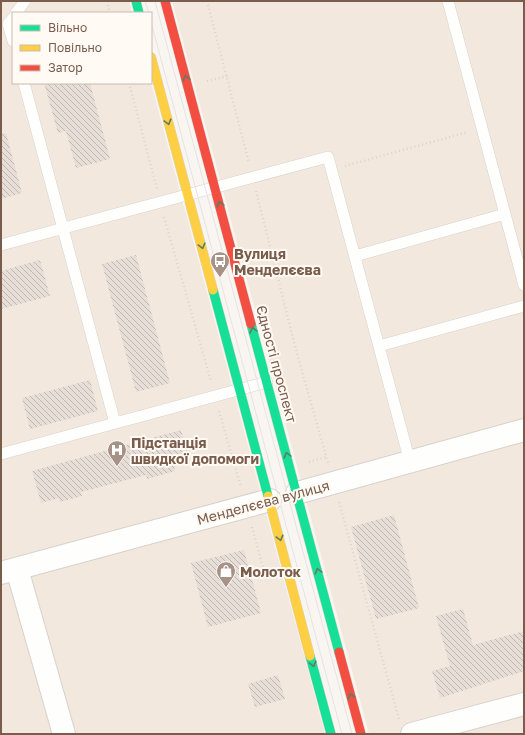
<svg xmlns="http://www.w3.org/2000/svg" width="525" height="735" viewBox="0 0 525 735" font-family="'Golos Text',sans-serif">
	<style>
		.residential { fill: #f2e8de }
		.building { fill: url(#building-back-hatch) }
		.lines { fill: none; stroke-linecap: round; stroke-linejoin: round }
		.lane-casing { stroke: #d7d1cb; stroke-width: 12 }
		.street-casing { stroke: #d7d1cb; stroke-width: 24 }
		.fast-casing { stroke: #d9d2cb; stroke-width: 10 }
		.slow-casing { stroke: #d9d2cb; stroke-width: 10 }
		.jam-casing { stroke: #d9d2cb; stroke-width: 10 }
		.path { stroke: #dcd5d0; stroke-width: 2.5; stroke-dasharray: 1 3; stroke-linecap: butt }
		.lane { stroke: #fefefd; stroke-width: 11 }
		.street { stroke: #fefefd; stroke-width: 22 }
		.fast { stroke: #16e098; stroke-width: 9 }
		.slow { stroke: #ffcf43; stroke-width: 9 }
		.jam { stroke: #f24e42; stroke-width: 9 }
		.tram { stroke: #e6e3e7; stroke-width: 1 }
		.oneway { stroke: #617d60 }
		.labels { text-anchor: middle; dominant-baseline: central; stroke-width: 4; stroke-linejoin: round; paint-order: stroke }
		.poi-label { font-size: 14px; font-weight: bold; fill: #7a5c4d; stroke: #fffaf3; text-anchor: start }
		.street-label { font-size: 14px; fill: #7a5c4d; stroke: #fffaf3 }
	</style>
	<defs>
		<pattern id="building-back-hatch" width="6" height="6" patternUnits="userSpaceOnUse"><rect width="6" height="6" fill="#e6ded7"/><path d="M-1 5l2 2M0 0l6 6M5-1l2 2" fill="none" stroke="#bfb7b1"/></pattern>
	</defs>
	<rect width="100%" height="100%" fill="#f9f5f0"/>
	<path class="residential" d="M1,1H129L132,13H13V83H151L325,734H1Z
		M172,1H524V734H369Z"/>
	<path class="building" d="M44,83H90L110,159L76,168L66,131L58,133Z
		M6,133L22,193L1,199V134Z
		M136,255L170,383L136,392L102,264Z
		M40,260L50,296L1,309V271Z
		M90,380L98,411L30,429L22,398Z
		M181,430L190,463L174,467L175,471L147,479L146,475L81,492L82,496L60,502L59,498L41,503L32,471Z
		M394,515L419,608L376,619L351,527Z
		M244,550L261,613L208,627L191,563Z
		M463,609L473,645L524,631V671L440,698L432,671L450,666L436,616Z
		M278,675L285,699L255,707L248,684Z"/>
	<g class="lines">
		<g class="lane-casing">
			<path id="lane" d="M448,1L524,285
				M16,13L25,1
				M13,18L8,24L13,41
				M24,83L115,423
				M1,245L328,157L410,462
				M355,256L505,214
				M379,346L524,306
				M1,454L267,382"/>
		</g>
		<g class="street-casing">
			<path id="street" d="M297,493L524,430
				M17,569L64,734
				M1,573L270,500
				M412,734L524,704"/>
		</g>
		<g class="fast-casing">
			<path id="fast" d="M136,1L139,13
				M213,290L268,496
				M251,324L339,652
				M310,656L331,734"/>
		</g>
		<g class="slow-casing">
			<path id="slow" d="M151,57L213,290
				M268,496L310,656"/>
		</g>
		<g class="jam-casing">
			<path id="jam" d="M165,1L251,324
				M339,652L361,734"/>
		</g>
		<path class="path" d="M107,1L110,13
			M207,1L249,163
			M207,81L228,76
			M129,83L157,189
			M345,166L468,132
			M256,191L296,350L328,463
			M164,217L211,381
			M219,411L241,487
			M309,462L326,457
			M339,502L399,719
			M252,527L266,578"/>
		<use href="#lane" class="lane"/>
		<use href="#street" class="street"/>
		<use href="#fast" class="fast"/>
		<use href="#slow" class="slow"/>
		<use href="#jam" class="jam"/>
		<path class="tram" d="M145,1L149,13
			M155,1L352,734
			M151,22L342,734"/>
	</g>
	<defs><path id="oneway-chevron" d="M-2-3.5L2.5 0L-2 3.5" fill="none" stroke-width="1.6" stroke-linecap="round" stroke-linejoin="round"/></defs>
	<g class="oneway">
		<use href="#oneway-chevron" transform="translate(186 78) rotate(-105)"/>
		<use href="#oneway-chevron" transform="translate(168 122) rotate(75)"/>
		<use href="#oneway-chevron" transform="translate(220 204) rotate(-105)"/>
		<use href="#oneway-chevron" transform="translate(202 246) rotate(75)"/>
		<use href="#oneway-chevron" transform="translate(253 330) rotate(-105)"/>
		<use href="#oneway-chevron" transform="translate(287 455) rotate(-105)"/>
		<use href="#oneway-chevron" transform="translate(280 538) rotate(75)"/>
		<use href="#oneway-chevron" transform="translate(318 571) rotate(-105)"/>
		<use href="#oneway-chevron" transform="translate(313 664) rotate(75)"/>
		<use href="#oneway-chevron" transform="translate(351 696) rotate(-105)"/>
	</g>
	<defs>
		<g id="bus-pin" transform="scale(1)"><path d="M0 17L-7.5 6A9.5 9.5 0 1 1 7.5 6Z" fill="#a69286" stroke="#fffaf3"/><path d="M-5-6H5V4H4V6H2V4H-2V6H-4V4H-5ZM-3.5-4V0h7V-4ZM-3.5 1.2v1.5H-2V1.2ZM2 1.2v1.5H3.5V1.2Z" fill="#fff"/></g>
		<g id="hospital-pin" transform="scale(1)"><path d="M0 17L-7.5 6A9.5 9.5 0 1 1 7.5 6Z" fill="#a69286" stroke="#fffaf3"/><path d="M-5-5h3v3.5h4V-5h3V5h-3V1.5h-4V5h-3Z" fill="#fff"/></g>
		<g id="shop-pin" transform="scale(1)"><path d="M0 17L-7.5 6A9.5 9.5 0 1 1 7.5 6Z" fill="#a69286" stroke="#fffaf3"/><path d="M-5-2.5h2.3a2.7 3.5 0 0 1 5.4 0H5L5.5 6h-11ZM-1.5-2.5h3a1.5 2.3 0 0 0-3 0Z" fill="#fff"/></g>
	</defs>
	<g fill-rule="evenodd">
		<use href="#bus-pin" x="220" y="261"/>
		<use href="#hospital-pin" x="117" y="450"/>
		<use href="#shop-pin" x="226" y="571"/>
	</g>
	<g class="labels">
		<g class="poi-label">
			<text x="234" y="253">Вулиця<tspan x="234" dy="16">Менделєєва</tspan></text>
			<text x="131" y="442">Підстанція<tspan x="131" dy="16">швидкої допомоги</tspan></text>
			<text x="240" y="571">Молоток</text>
		</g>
		<g class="street-label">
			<text transform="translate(277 364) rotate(75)">Єдності проспект</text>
			<text transform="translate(263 502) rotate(-15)">Менделєєва вулиця</text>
		</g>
	</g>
	<rect width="525" height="735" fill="none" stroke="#7a5c4d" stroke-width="4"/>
	<rect x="12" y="12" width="140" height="72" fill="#fffaf3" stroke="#cabbb1"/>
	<rect x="20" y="25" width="20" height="6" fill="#16e098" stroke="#cabbb1"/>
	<text x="48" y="32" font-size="12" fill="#7a5c4d">Вільно</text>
	<rect x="20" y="45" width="20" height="6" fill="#ffcf43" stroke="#cabbb1"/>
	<text x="48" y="52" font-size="12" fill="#7a5c4d">Повільно</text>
	<rect x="20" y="65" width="20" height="6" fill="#f24e42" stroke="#cabbb1"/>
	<text x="48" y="72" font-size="12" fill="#7a5c4d">Затор</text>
</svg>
